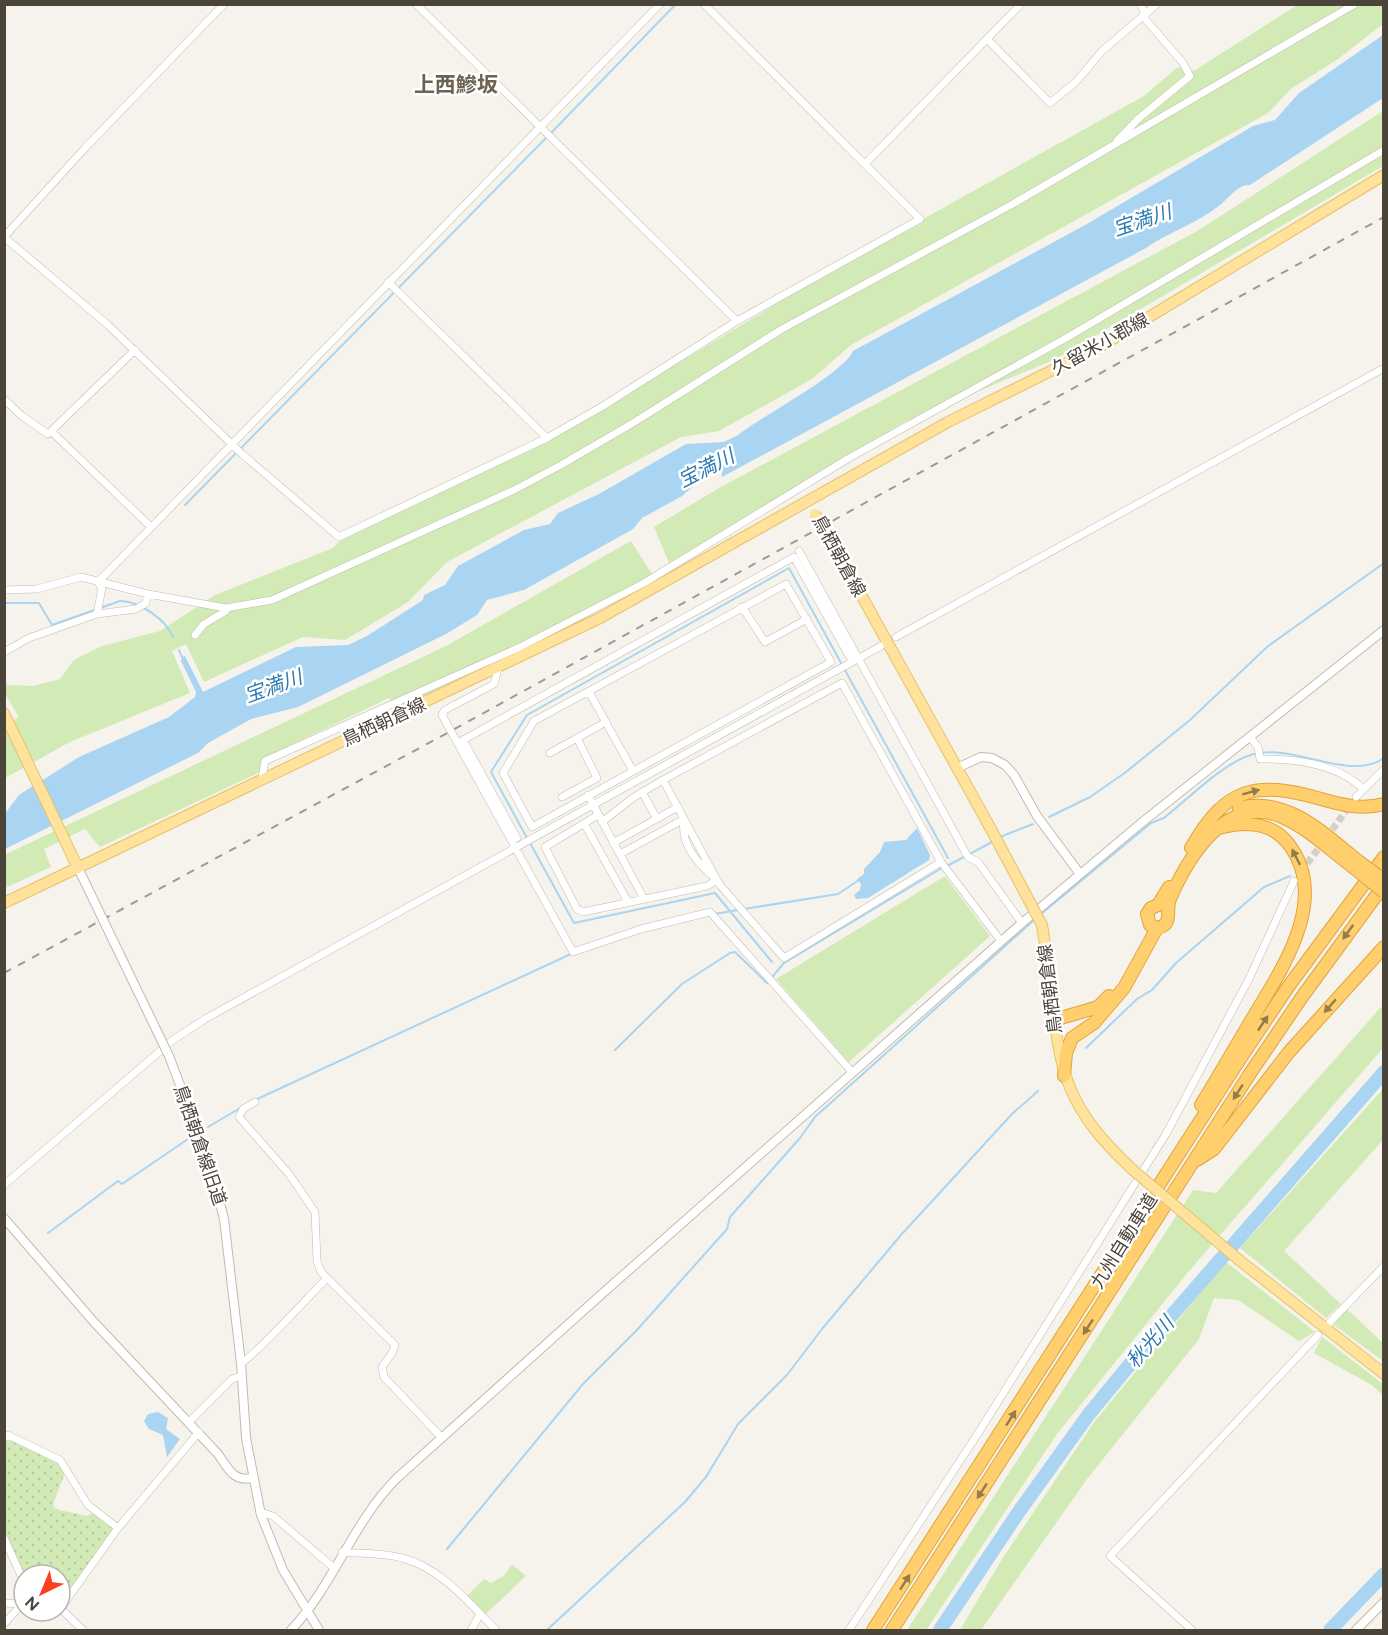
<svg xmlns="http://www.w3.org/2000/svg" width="1388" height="1635" viewBox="0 0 1388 1635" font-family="Figtree,'Noto Sans JP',sans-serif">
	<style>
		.grass { fill: #d2eab5 }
		.park { fill: url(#park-dots) }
		.water { fill: #a9d4f2 }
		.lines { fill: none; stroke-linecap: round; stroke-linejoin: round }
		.stream { stroke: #a9d4f2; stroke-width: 2 }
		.river { stroke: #a9d4f2; stroke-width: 14 }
		.minor-tunnel { stroke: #d4d0c8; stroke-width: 7; stroke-dasharray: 7 3.5; stroke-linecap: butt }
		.minor-casing { stroke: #c2bbae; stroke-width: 8 }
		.tertiary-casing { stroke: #c2bbae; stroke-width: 10 }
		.primary-casing { stroke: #e6c16a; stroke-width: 12 }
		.motorway-casing { stroke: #e0a43c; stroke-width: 14 }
		.minor { stroke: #fff; stroke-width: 7 }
		.tertiary { stroke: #fff; stroke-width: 8 }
		.primary { stroke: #ffe39c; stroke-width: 10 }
		.motorway { stroke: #ffcf6e; stroke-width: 12 }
		.rail { stroke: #9a9a9a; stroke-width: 2; stroke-dasharray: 8 8; stroke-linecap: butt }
		.tertiary-bridge-casing { stroke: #c2bbae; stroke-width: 10; stroke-linecap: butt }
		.primary-bridge-casing { stroke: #e6c16a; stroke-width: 12; stroke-linecap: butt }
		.motorway-bridge-casing { stroke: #e0a43c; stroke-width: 14; stroke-linecap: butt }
		.tertiary-bridge { stroke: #fff; stroke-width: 8 }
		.primary-bridge { stroke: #ffe39c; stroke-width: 10 }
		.motorway-bridge { stroke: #ffcf6e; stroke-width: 12 }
		.oneway { fill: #937c4e }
		.labels { text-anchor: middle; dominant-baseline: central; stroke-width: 5; stroke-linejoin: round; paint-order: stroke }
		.street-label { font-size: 18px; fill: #4b4439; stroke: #fff }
		.water-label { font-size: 20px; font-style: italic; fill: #2e7ab2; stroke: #fff }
		.quarter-label { font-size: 21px; font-weight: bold; fill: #6e6250; stroke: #fff }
	</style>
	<defs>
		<pattern id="park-dots" width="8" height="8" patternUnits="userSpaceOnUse" patternTransform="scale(1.5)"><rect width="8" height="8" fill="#d2eab5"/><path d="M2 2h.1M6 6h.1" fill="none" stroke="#b6ca9c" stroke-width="1.8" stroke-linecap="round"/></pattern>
	</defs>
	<rect width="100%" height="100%" fill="#f6f3ec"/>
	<path class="grass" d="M1297,5H1383V24L1338,59L1292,88L1268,113L851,345L812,379L719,431L681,437L447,562L408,602L345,640L303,637L204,682L186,644L172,651L190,693L70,742L5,778V725L19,717L5,694V680L8,685L33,686L60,679L74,660L102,646L160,631L215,595L333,548L340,541L552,439L833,270L922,223L925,218L1144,96L1178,67L1194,71Z
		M1383,111V166L1056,359L904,422L669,563L654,527L719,488L1199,230Z
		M631,541L652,574L577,624L397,711L389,698L264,758L260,772L100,847L85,829L44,849L51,867L5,888L4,855L446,646Z
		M945,876L990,936L849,1062L776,979Z
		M1383,1005V1048L1189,1271L1057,1434L926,1630H907L1193,1190L1216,1193Z
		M1383,1089V1140L1284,1251L1341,1304L1326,1318L1240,1248Z
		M1226,1262L1315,1332L1299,1341L1238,1300L1214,1298L1199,1339L1087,1479L981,1630H960L1002,1559L1095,1421Z
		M1346,1308L1383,1343V1361L1334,1325Z
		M1322,1337L1383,1384V1395L1370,1384L1314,1353Z
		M512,1564L526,1576L485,1615L466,1597L484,1579L491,1583L504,1576Z"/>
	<path class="park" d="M10,1438L62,1465L65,1473L53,1504L55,1509L87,1516L93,1513L115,1530L61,1602L60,1575H24L5,1535V1441Z"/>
	<path class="water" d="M1383,35V98L1250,185C1238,184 1229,198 1220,205C1197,224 1170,231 1146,248L722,477L721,469L706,475L682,496L642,518L633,529L524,590L487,600L477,615L446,634L298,707L251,719L208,743L198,753L5,849L4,815L19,795L79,757L169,717L195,697L196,692L181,661L182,657L185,656L203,692L296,647L348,645L367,636L423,600L424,595L445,585L458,566L524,530L550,524L558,513L599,494L686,444L724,442L738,435C762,416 843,374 853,351L1087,224L1253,126L1275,120L1299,93Z
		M917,828L930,855L929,860L868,898L856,899L854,895L860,890L861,884L857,879L864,874V869L880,852L884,842L906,840Z
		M158,1412L168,1418L166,1429L180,1439L167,1457L163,1435L149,1429L144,1421L148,1414Z"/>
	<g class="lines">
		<path class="stream" d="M551,133L676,4
			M185,505L547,137
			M4,603H39L52,625L120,601C140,601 166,620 173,637
			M179,650L182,657
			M1049,817L1090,797L1126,772L1190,720L1267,647L1384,563
			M1000,837L1033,824
			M527,838L491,772L527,715L789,568L948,858
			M530,843L574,923L715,893L772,962
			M947,866L992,842
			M744,909L838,894L859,880
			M714,914L738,910
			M1041,914L1151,823L1164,818C1188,799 1225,761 1254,754C1297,744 1349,782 1384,758
			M1086,1048L1137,999L1152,990L1176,963L1264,887L1290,876
			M615,1050L682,984L730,953L735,952L767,983L784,963L942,868
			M255,1100L573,953
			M208,1127L242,1107
			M48,1233L118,1181L122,1184L188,1139
			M447,1549L583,1384L637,1330L727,1229L730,1217L800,1138L815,1117L1034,920
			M547,1630L685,1502L706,1477L738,1424L787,1375L822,1329L901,1235L1012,1114L1038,1091"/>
		<path class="river" d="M940,1630L1018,1513L1089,1414L1145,1346L1384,1072
			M1330,1630L1384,1574"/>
		<path class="minor-tunnel" d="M1301,872L1351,804"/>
		<g class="minor-casing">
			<path id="minor" d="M416,4L737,321
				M987,39L1050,103L1076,82L1102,51L1157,4
				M1117,141L1138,119L1190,76L1183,63L1146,20L1141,4
				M866,163L1021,4
				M4,237L108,325L242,454L339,537L547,438L603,406L737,321L920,219L704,4
				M4,237L85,148L224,4
				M388,282L547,438
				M4,399L22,416L48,434L135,350
				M52,432L150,526
				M799,551L968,857L978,862L1022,923
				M98,582L660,4
				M786,584L831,662L532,827L503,773L534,721Z
				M4,590L37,589L81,577L148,594L226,608L272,600L514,490L561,465L633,423L782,329L1011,205L1355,4
				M742,607L765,642L807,619
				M97,614L136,609L146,603L148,594
				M195,635L204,624L226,611V608
				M896,637L1384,368
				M4,652L29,638L97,614L102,588L98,582
				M498,669L494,684L445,710L442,715L573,952L641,929L710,912L852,1072
				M589,692L633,771
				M1250,737L1258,747L1260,759C1294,758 1338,764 1363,789
				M550,753L606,722
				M262,778L265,761L520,647L644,583L849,458L1068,337L1384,150
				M663,780L719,884L784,958L941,862
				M642,792L657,819
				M588,795L644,899
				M562,797L597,778L577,738
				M1356,797L1384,769
				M598,815L545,847L577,909L583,912L707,886L717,880C698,864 680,845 684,819
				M602,822L634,797L663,780L842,683L941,862L1001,941
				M584,823L628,902
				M517,838L463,740L794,557L852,661
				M613,843L678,807
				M620,854L684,819
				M255,1102L243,1109L239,1117L289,1174L315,1212L317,1261L321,1272L395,1345L392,1353L382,1367L384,1377L442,1438
				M4,1185L173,1040L205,1019L881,646
				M1330,1322L1384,1266
				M241,1363C252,1359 312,1293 326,1279
				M189,1422L232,1379L241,1376
				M4,1438L8,1435L60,1460L88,1505L118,1528
				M260,1512L273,1516L334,1568
				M4,1538L24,1582
				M342,1552C361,1554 383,1553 402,1558C440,1567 470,1604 496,1630
				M4,1603L23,1604
				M60,1608L83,1630
				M61,1608L118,1528L199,1432
				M4,1624L22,1604
				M471,1630L480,1614
				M849,1630L977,1435L1166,1134L1249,979L1294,881
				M1192,1630L1110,1556L1318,1335"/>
		</g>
		<g class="tertiary-casing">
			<path id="tertiary" d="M957,768L981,757L992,758L1005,765L1014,775L1037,816L1080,874
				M78,868L94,901
				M169,1056L210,1164L224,1219L241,1363L246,1438L261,1515L283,1570L319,1630
				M4,1218L93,1321L218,1454C228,1468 233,1482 252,1478
				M291,1630C334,1585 352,1523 397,1478L603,1293L1022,923L1140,824L1384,630
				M1356,1630L1384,1602"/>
		</g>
		<g class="primary-casing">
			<path id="primary" d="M829,537L992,831
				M4,713L78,868
				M4,903L600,618L948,422L1101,346L1384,175
				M1052,989C1058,1074 1069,1111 1133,1170
				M1239,1260L1384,1374"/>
		</g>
		<g class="motorway-casing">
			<path id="motorway" d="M1239,808C1287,796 1323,833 1358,861
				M1191,848C1226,787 1255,780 1321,799C1342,805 1362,810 1384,804
				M1157,928L1150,925L1147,914L1151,908L1158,905L1169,887
				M1054,1020L1098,1007L1109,996
				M1064,1076L1066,1053L1072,1038L1094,1023L1124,988L1157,928C1174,925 1165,911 1170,899C1188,857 1227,793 1282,817C1308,828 1330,850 1353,867
				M1201,1105C1218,1077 1235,1048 1252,1019C1282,969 1332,897 1287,842C1269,820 1239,822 1215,829
				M1197,1160L1214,1149L1289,1052L1384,947
				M873,1630L1238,1062L1288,987L1384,857
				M892,1630L1251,1072L1302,997L1384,885"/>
		</g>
		<use href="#minor" class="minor"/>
		<use href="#tertiary" class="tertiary"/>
		<use href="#primary" class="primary"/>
		<use href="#motorway" class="motorway"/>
		<path class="rail" d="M4,973L451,731L1384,217"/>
		<g class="tertiary-bridge-casing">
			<path id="tertiary-bridge" d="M94,901L169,1056"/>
		</g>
		<g class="primary-bridge-casing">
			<path id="primary-bridge" d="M815,514L829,537
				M992,831L1042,925L1052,989
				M1133,1170L1239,1260"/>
		</g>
		<g class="motorway-bridge-casing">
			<path id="motorway-bridge" d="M1358,861L1384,880
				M1353,867L1384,892"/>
		</g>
		<use href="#tertiary-bridge" class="tertiary-bridge"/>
		<use href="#primary-bridge" class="primary-bridge"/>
		<use href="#motorway-bridge" class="motorway-bridge"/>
	</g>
	<defs><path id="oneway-solid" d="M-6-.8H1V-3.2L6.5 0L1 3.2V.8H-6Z" transform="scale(1.5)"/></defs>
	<g class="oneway">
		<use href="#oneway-solid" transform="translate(1251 792) rotate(-15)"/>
		<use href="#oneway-solid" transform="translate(1296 857) rotate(-117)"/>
		<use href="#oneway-solid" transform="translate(1348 932) rotate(126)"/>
		<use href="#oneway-solid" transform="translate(1330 1006) rotate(131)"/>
		<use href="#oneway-solid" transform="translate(1263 1023) rotate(-56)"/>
		<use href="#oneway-solid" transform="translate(1238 1092) rotate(123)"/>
		<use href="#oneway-solid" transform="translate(1088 1327) rotate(123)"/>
		<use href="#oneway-solid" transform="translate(1011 1418) rotate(-57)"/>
		<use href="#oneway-solid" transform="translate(982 1491) rotate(123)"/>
		<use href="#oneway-solid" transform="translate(905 1582) rotate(-57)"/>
	</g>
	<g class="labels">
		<g class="street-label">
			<text transform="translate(1100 344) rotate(-29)">久留米小郡線</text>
			<text transform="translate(839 556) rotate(61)">鳥栖朝倉線</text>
			<text transform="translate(384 722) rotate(-25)">鳥栖朝倉線</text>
			<text transform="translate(1050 989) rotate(-97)">鳥栖朝倉線</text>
			<text transform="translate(200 1145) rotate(71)">鳥栖朝倉線旧道</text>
			<text transform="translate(1124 1241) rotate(-58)">九州自動車道</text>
		</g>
		<g class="water-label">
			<text transform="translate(1142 220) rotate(-18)">宝満川</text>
			<text transform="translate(706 468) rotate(-27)">宝満川</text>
			<text transform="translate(273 686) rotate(-20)">宝満川</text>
			<text transform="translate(1150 1342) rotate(-49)">秋光川</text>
		</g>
		<g class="quarter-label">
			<text x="456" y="84">上西鰺坂</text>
		</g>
	</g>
	<rect width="1388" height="1635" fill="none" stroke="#4b4439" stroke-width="12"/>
	<g transform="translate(42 1593) rotate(223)"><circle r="28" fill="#ffffff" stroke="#b7b4b0" stroke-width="1.5"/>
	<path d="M0-4.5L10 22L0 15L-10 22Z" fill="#fc3f1d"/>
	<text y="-9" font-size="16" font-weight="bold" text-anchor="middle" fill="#4b4439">N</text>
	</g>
</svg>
